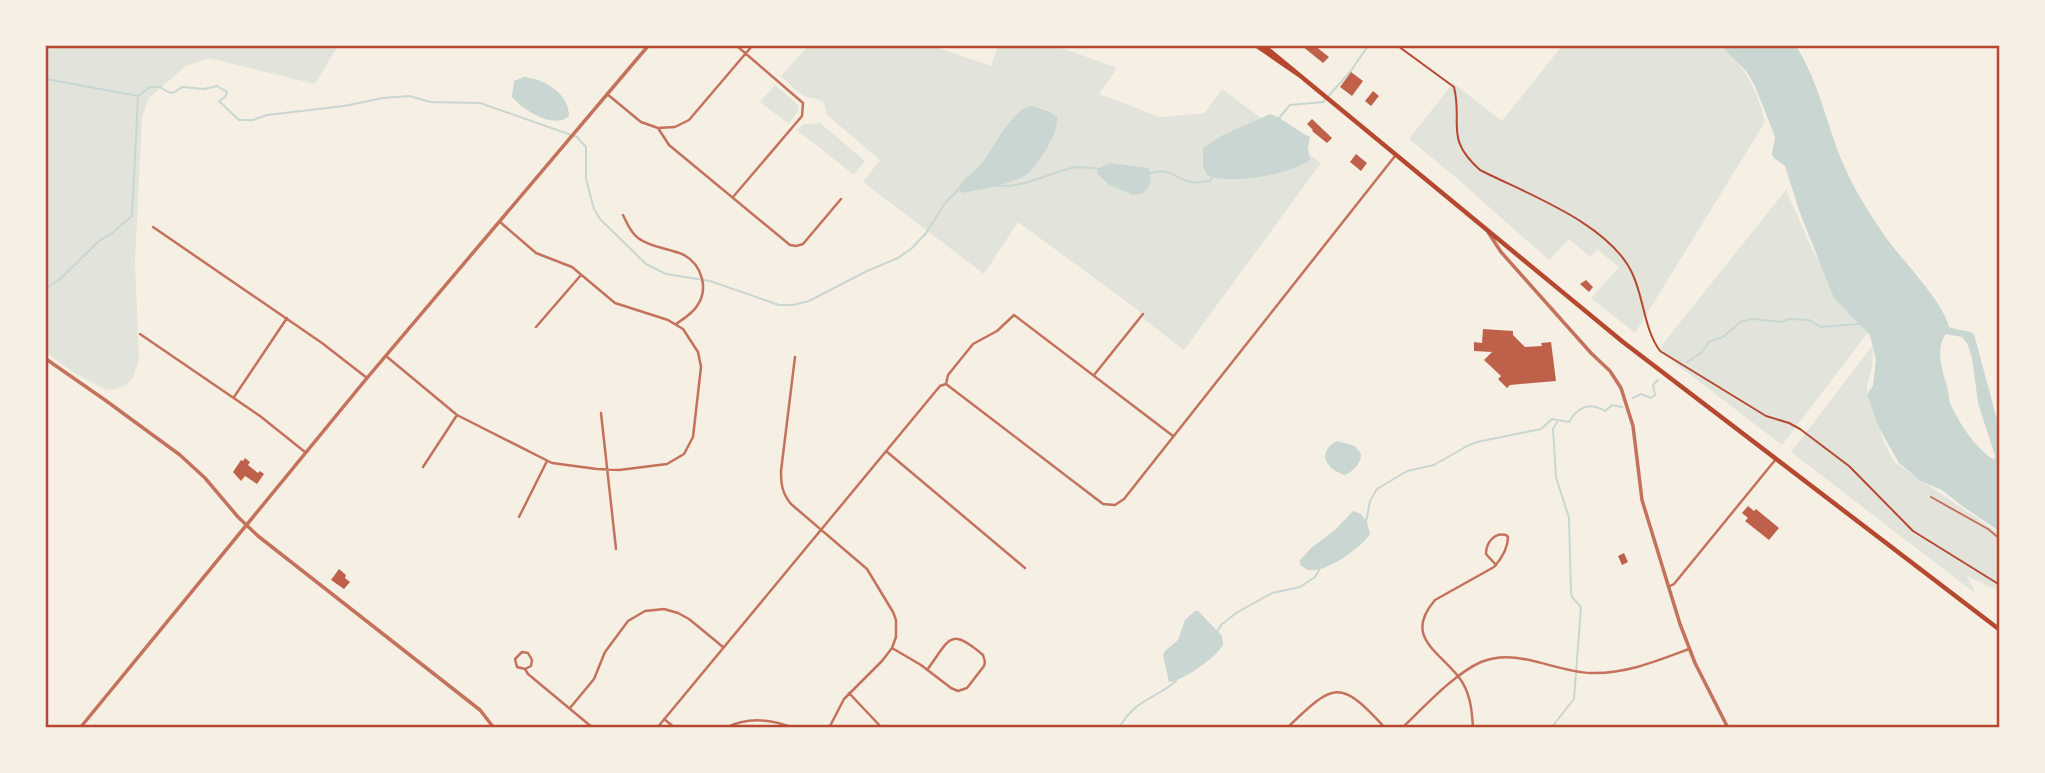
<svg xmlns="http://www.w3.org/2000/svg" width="2045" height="773" viewBox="0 0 2045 773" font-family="Poppins,sans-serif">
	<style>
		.green { fill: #e2e4dc }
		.water { fill: #c9d6d2; fill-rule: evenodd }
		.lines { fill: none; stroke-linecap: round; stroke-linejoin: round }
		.stream { stroke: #c9d6d2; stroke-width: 2 }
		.building { fill: #bf614a }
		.path { stroke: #b5482f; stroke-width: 2 }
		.service { stroke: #c5725c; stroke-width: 2 }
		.minor { stroke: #c5725c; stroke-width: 2.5 }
		.tertiary { stroke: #c5725c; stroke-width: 3.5 }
		.primary { stroke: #b5482f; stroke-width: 4.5 }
		.neatline { fill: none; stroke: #b5482f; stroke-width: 2.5 }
	</style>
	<rect width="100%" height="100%" fill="#f6efe4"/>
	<path class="green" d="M46,46H338L315,84L209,58L186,66L149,98L142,117L135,262L139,360L132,379L126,385L117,389L107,390L76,374L46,353Z
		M808,46H933L991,66L998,46H1056L1117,68L1099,94L1160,117L1205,113L1222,89L1321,163L1184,350L1145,320L1138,310L1018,222L984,274L863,182L880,160L826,114C826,94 815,102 803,95C795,90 788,82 781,76Z
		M1562,46H1720C1744,63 1759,94 1765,122L1635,333L1591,298L1619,267L1598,250L1590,257L1569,239L1549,260L1453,175L1409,139L1453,83L1502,121Z
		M775,85L797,104L799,110L789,124L760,102Z
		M819,122L865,161L854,175L797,130L804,124H814Z
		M1786,190L1812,249L1828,275L1869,331L1782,445L1658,350Z
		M1873,345L1872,368L1867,385V394L1883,440L1894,462L1999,533V591L1967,576L1976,594L1791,452Z"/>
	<path class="water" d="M1721,46H1796C1820,83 1827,129 1846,170C1854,189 1867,209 1878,226C1895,254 1942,298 1949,327C1958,331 1967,329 1974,334L1999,427V531L1961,505L1942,490L1921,481L1899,463L1879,428L1867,395L1873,385L1876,360L1870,335L1834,298L1800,213L1785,166L1774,158L1772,154L1775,137L1755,86L1747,72ZM1946,334L1962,337L1967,343L1972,357L1978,403L1995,456L1994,460C1975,448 1959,423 1950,403C1948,397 1949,392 1947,386C1942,371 1935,348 1946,334Z
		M524,77C544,79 569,93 569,116C554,130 523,110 512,97L514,81Z
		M1032,106L1050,112L1057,117C1058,129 1052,138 1047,148C1042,156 1037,164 1031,171C1017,184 982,189 963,193L958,189C962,179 973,173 981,164C993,150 1012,108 1032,106Z
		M1270,114C1285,119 1296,131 1310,137L1308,148L1310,160C1291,174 1229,186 1207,175L1203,166V148L1223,135Z
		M1111,163L1149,168L1151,183L1144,193L1133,195L1108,184L1097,173L1098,169Z
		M1337,441L1355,446L1361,454C1361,463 1354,471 1345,475C1326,470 1316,452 1337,441Z
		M1353,511L1361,514L1367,522L1370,534C1362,547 1326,573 1310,570C1306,570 1304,567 1300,565V560L1311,548L1335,530Z
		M1195,611H1198L1222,636L1223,644C1219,656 1181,682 1169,682L1163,655L1165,651L1178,640L1185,620Z"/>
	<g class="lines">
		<path class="stream" d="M46,79L138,96L150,87H160L168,92L173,93L182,87L204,89L217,86L227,92L225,97L219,101L239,120H253L267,115L344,106L383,98L409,96L431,102L480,103L577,137L586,147V179L594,209L600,219L646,264L666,274L710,281L779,305H793L809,301L867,271L898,258L912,248L926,233L945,203L960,188
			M1279,118L1290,105L1323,102L1350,72L1368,46
			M1150,173C1169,168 1171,175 1187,181C1194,184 1202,182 1210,181L1212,177
			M993,185C1019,190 1045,175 1071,168C1080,166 1090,168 1100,169
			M46,288L59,280L100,240L111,234L132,216L138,97
			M1687,362L1701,353L1709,342L1723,337L1740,322L1753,319L1781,322L1788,319L1809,320L1821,327L1860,324
			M1633,398L1641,394L1651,398L1655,395L1653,385L1658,380
			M1366,522L1370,501L1377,489L1407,471L1434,465L1467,446L1477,442L1541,429L1552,419L1569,422C1578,406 1590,402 1605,411L1612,405L1622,407
			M1217,632L1221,625L1236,613L1272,593L1300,587L1315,577L1319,570
			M1119,728C1136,698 1154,700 1176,681
			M1551,728L1574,699L1581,607L1572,597L1571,593L1569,518L1556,477L1553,429L1557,422"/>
	</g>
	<path class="building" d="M1302,46H1315L1329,57L1323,63Z
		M1351,72L1363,81L1352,96L1340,87Z
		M1373,91L1379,96L1371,106L1365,101Z
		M1312,119L1332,138L1327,143L1312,131L1313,130L1307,124Z
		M1356,154L1367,163L1361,171L1350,162Z
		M1586,280L1593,287L1589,292L1580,284Z
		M1483,329L1513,331V335L1525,347L1542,346L1541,343L1551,342L1556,381L1510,385L1507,388L1498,379L1501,376L1484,360L1492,352L1474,351V342L1482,343Z
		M245,458L250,462L248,465L258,473L260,471L264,474L257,484L245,476L241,481L233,472L241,460L243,461Z
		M1748,506L1754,511L1756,509L1779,528L1769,540L1745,521L1748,518L1742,513Z
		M1624,553L1628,562L1622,565L1618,556Z
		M339,569L346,575L345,578L350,582L344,589L331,580Z"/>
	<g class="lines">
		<path class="path" d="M1398,46L1454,87C1463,124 1444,138 1480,170C1527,194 1611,224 1633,275C1644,299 1644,329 1660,351L1766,416L1789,423L1800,429L1849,466L1913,531L2000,585"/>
		<path class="service" d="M1931,497L1988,529L2000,539"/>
		<path class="minor" d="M607,94L641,122L658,128L669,145L790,245L796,246L803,244L841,199
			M658,128L675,127L689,120L752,46
			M733,197L802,116L803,103L737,46
			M623,215C627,223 630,232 638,238C651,248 669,248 684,255C702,265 709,289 697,306C692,314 683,319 676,324
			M153,227L322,343L367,378
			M536,327L581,275
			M140,334L260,416L305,452
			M386,356L457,415L552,463L597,469L619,470L667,464L684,454L693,437L701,367L698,352L683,329L668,320L615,303L572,267L536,253L500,222
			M795,357L781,471C781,484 782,493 791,504L867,569L893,612L896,620V637L892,648L882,661L844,699L829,728
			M1094,375L1143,314
			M946,384L1103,504L1115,505L1124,499L1395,156
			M946,384L948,375L973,344L997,331L1014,315L1173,436
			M234,397L287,318
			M601,413L616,549
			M886,451L1025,568
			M423,467L457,415
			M519,517L547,461
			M1668,587L1674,584L1776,459
			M892,648L921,665L951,688L958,691L967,688L984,666L985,662L983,655C949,626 950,639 927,670
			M525,669L531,666L532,660L528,653L522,652L515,659L517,667L525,669L528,674L593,728
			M849,693L882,728
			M570,708L594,679L605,652L628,621L645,611L664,609L678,613L689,619L723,647
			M664,719L675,728
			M657,728L940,386L946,384
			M725,728C747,717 771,719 793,728
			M1287,728C1333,684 1339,677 1385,728
			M1402,728C1424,707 1454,674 1481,662C1518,647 1554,672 1591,673C1626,674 1657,661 1689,649
			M1473,728C1472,709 1470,691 1458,676C1437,650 1404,636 1435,600L1494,567C1502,558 1508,549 1508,537L1506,535C1494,532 1486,543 1486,554L1496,565"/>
		<path class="tertiary" d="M1488,232L1501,252L1591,353L1610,371L1621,388L1633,426L1642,500L1680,624L1695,663L1728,728
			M46,359L105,400L180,455L205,478L238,517L258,536L480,710L494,728
			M80,728L367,378L648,46"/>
		<path class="primary" d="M1257,46L1299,75
			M1264,46L1623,342L2000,630"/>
	</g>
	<rect width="2045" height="773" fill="none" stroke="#f6efe4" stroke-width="94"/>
	<rect x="47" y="47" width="1951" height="679" class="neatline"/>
</svg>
